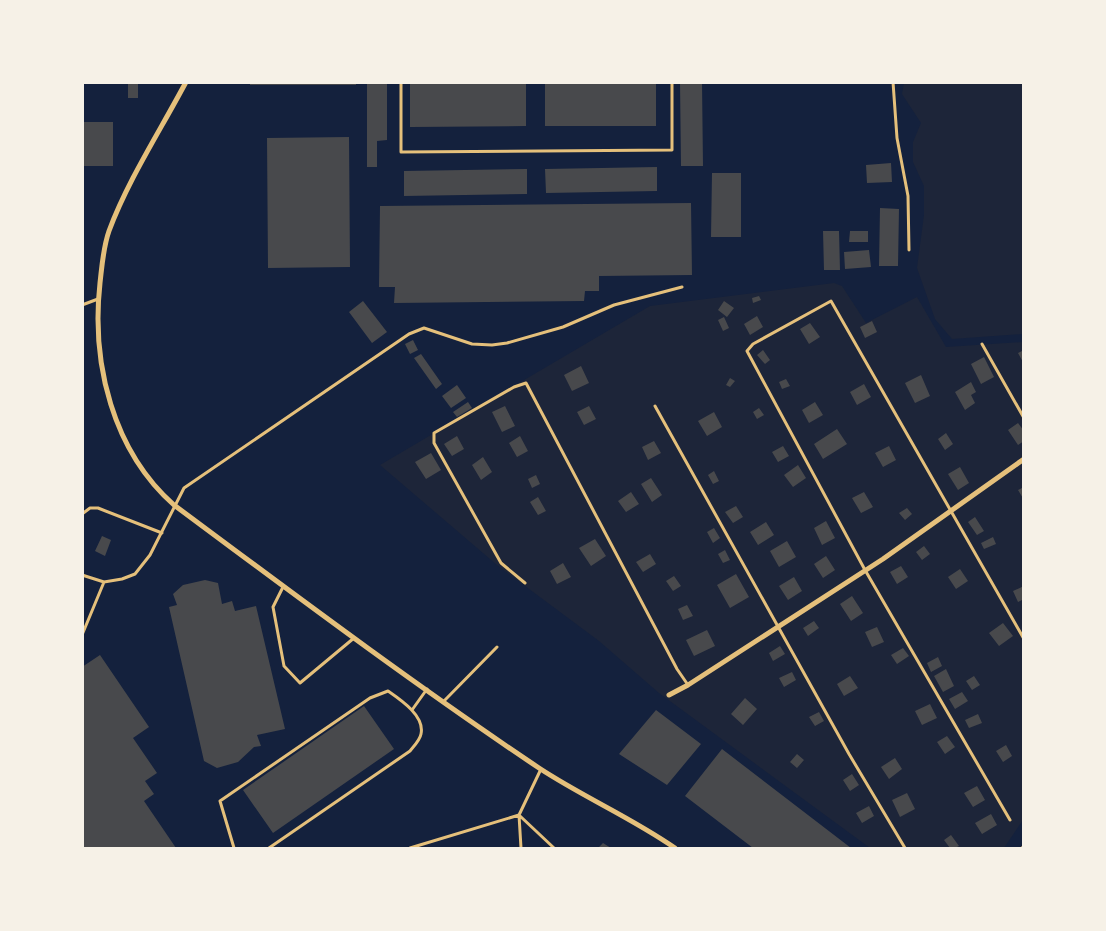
<svg xmlns="http://www.w3.org/2000/svg" width="1106" height="931" viewBox="0 0 1106 931" font-family="Inter,sans-serif">
	<style>
		.green { fill: #1d2539 }
		.building { fill: #48494c }
		.lines { fill: none; stroke-linecap: round; stroke-linejoin: round }
		.service { stroke: #e5c07b; stroke-width: 3 }
		.minor { stroke: #e5c07b; stroke-width: 5 }
	</style>
	<rect width="100%" height="100%" fill="#14213d"/>
	<path class="green" d="M904,83H1023V334L952,339L935,319L917,268L924,215V186L913,162V142L921,123L902,94Z
		M834,283L842,286L866,323L917,297L946,347L1023,342V820L1004,848H870L659,693L599,641L497,565L380,465L650,306Z"/>
	<path class="building" d="M128,82H138V98H128Z
		M250,82H356V85H250Z
		M367,82H387V140L377,141V167H367Z
		M680,82H702L703,166H681Z
		M526,83V126L410,127V84Z
		M545,83H656V126H545Z
		M82,122H113V166H82Z
		M349,137L350,267L268,268L267,138Z
		M891,163L892,182L867,183L866,165Z
		M657,167V191L546,193L545,169Z
		M527,169V194L404,196V171Z
		M712,173H741V237H711Z
		M691,203L692,275L599,276V291H585L584,301L394,303L395,287H379L380,206Z
		M880,208L899,209L898,266H879Z
		M823,231H839L840,270H824Z
		M850,231H868V242H849Z
		M869,250L871,267L845,269L844,252Z
		M759,296L761,300L753,303L752,298Z
		M363,301L387,332L372,343L349,312Z
		M724,301L734,308L727,317L718,310Z
		M757,316L763,327L750,335L744,324Z
		M724,317L729,328L723,331L718,320Z
		M872,321L877,332L865,338L860,327Z
		M810,323L820,337L809,344L800,329Z
		M413,340L418,350L410,354L405,344Z
		M763,350L770,360L765,364L757,355Z
		M1024,350V364L1018,353Z
		M421,354L442,384L436,389L414,358Z
		M984,357L994,377L981,384L971,364Z
		M581,366L589,383L572,391L564,375Z
		M921,375L930,396L915,403L905,383Z
		M730,378L735,381L730,387L726,385Z
		M786,379L790,386L782,389L779,382Z
		M971,382L976,392L971,395L975,403L965,410L955,392Z
		M864,384L871,397L857,405L850,392Z
		M457,385L466,398L451,408L442,396Z
		M468,402L472,408L457,417L453,412Z
		M815,402L823,415L809,423L802,410Z
		M505,406L515,426L502,432L492,412Z
		M589,406L596,419L584,425L577,412Z
		M759,408L764,415L757,419L753,412Z
		M714,412L722,427L707,436L698,421Z
		M1018,423L1024,431V441L1018,445L1008,430Z
		M837,429L847,444L823,459L814,444Z
		M946,433L953,444L945,450L938,439Z
		M457,436L464,449L452,456L444,444Z
		M520,436L528,451L517,457L509,443Z
		M654,441L661,453L648,460L642,447Z
		M783,446L789,456L778,462L772,452Z
		M889,446L896,460L883,467L875,453Z
		M431,453L441,470L426,479L415,462Z
		M483,457L492,472L481,480L472,465Z
		M798,465L806,478L793,487L784,475Z
		M960,467L969,483L958,490L948,474Z
		M714,471L719,481L713,484L708,475Z
		M536,475L540,484L532,488L528,479Z
		M651,478L662,495L652,502L641,484Z
		M1024,487V500L1018,490Z
		M631,492L639,504L626,512L618,501Z
		M864,492L873,507L861,513L852,498Z
		M538,497L546,511L538,515L530,502Z
		M736,506L743,517L733,523L725,512Z
		M907,508L912,514L905,520L899,513Z
		M975,517L984,531L977,535L968,522Z
		M826,521L835,538L822,545L814,528Z
		M766,522L774,535L758,545L750,532Z
		M714,528L720,538L713,543L707,532Z
		M102,536L111,540L105,556L95,551Z
		M993,537L996,544L984,549L981,543Z
		M595,539L606,556L591,566L579,548Z
		M787,541L796,557L779,567L770,551Z
		M924,546L930,554L922,560L916,552Z
		M725,550L730,560L723,563L718,554Z
		M650,554L656,564L643,572L636,562Z
		M826,556L835,570L823,578L814,564Z
		M563,563L571,577L557,584L550,571Z
		M901,566L908,577L897,584L890,572Z
		M960,569L968,581L956,589L948,577Z
		M736,574L749,597L730,608L717,585Z
		M674,576L681,586L673,591L666,581Z
		M794,577L802,591L788,600L779,586Z
		M205,580L218,583L222,604L232,601L235,611L256,606L285,729L257,735L261,746L254,747L238,762L217,768L204,761L169,607L177,605L173,594L183,585Z
		M1024,586V599L1018,602L1013,591Z
		M852,596L863,613L851,621L840,604Z
		M687,605L693,616L683,620L678,609Z
		M814,621L819,628L808,636L803,628Z
		M1003,623L1013,636L999,646L989,633Z
		M877,627L884,642L872,647L865,632Z
		M707,630L715,646L694,656L686,640Z
		M780,646L785,654L773,661L769,653Z
		M903,648L909,656L897,664L891,655Z
		M100,655L149,727L133,738L157,773L145,781L154,794L144,801L176,848H82V667Z
		M938,657L942,666L931,672L927,663Z
		M946,669L954,686L943,692L934,676Z
		M792,672L796,680L784,687L779,678Z
		M850,676L858,688L844,696L837,684Z
		M974,676L980,685L972,690L966,681Z
		M962,692L968,701L955,709L949,699Z
		M745,698L757,709L743,725L731,714Z
		M930,704L937,718L922,725L915,711Z
		M364,706L394,749L273,833L243,790Z
		M656,710L701,744L667,785L619,754Z
		M819,712L824,721L815,726L809,717Z
		M978,714L982,723L969,728L965,720Z
		M947,736L955,747L945,754L937,742Z
		M1006,745L1012,756L1003,762L996,751Z
		M722,749L851,848H753L685,796Z
		M797,754L804,760L797,768L790,762Z
		M895,758L902,769L889,779L881,767Z
		M852,774L859,785L850,791L843,780Z
		M977,786L985,800L973,807L964,793Z
		M907,793L915,809L900,817L892,800Z
		M869,806L874,816L862,823L856,813Z
		M991,814L997,825L982,834L975,823Z
		M951,835L959,846L955,848H950L944,840Z
		M603,843L611,848H598Z"/>
	<g class="lines">
		<path class="service" d="M401,82V152L672,150V82
			M893,82L897,138L908,196L909,250
			M82,305L98,299
			M982,344L1024,418
			M655,406L849,754L905,848
			M82,514L90,508H98L162,533
			M82,575L104,582L122,579L135,574L150,555L184,488L409,334L424,328L472,344L492,345L507,343L563,327L614,305L682,287
			M525,583L501,563L434,443V433L514,387L526,383L677,669L688,685
			M283,587L273,607L284,666L300,683L354,638
			M82,635L104,582
			M444,701L497,647
			M412,710L427,689
			M520,816L554,848
			M1010,820L865,570L747,351L753,344L831,301L1024,639
			M234,848L220,801L370,698L388,691C401,700 425,716 421,734C420,740 414,746 410,751L269,848
			M410,848L519,815
			M521,848L519,815L541,769
			M1022,848L1024,846"/>
		<path class="minor" d="M186,82C160,131 128,180 109,231C103,248 102,266 100,283C91,364 113,451 174,505C295,595 415,685 539,768C583,797 632,818 675,848
			M669,695L688,685L883,559L1024,459"/>
	</g>
	<rect width="1106" height="931" fill="none" stroke="#f6f1e7" stroke-width="168"/>
</svg>
